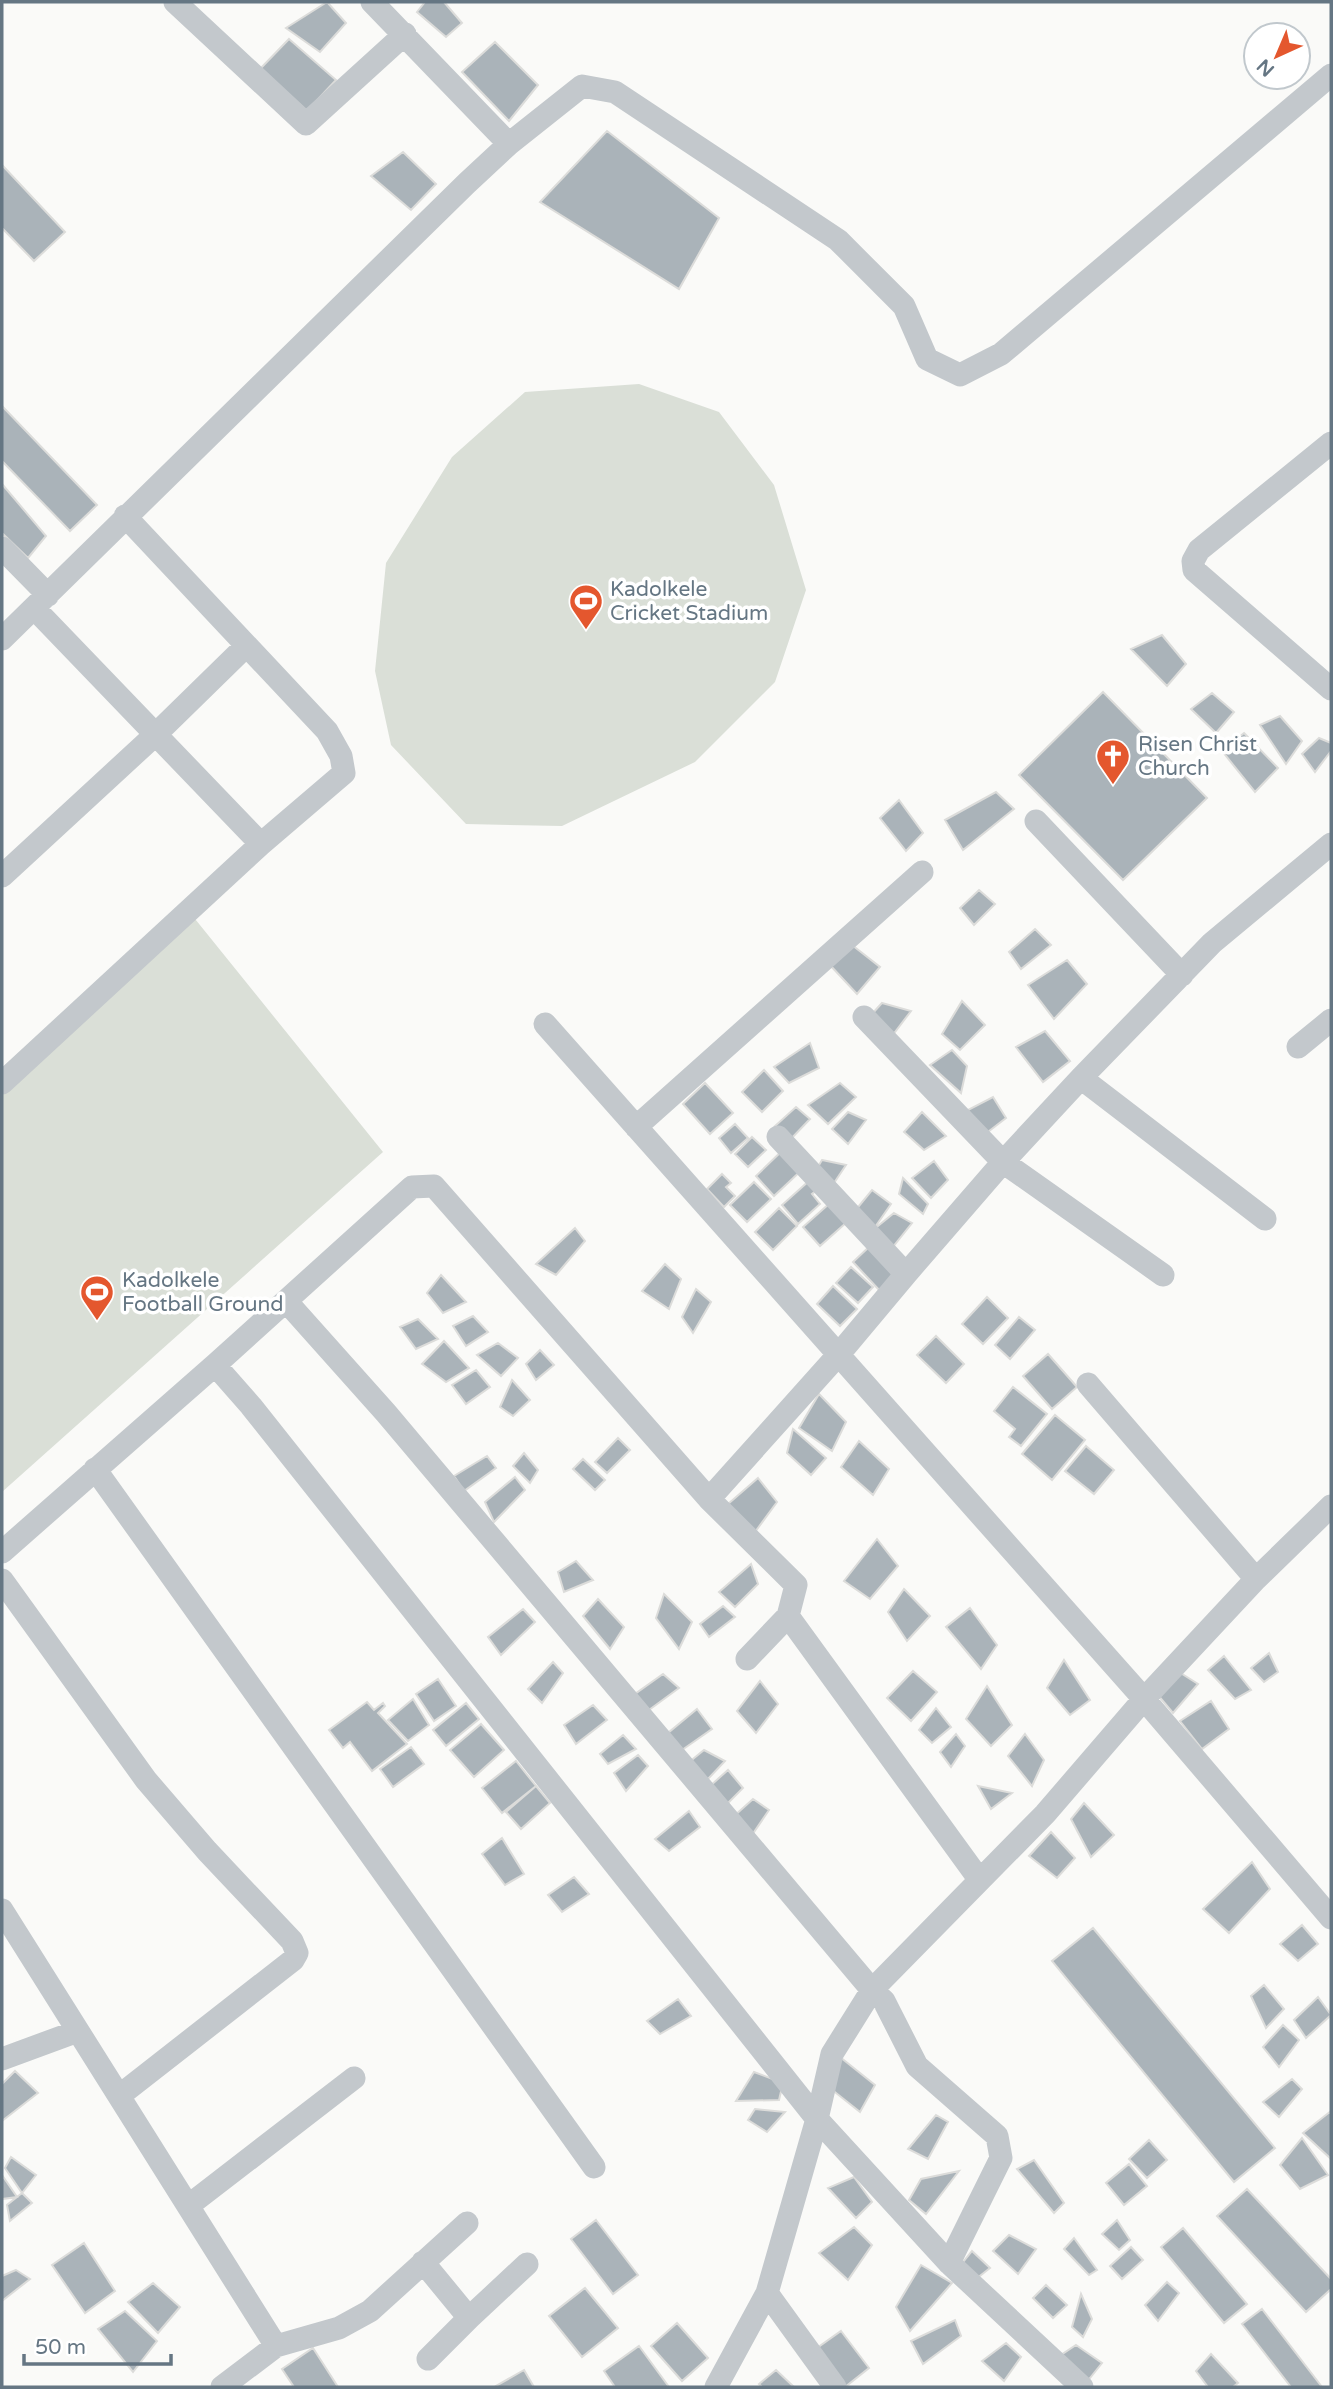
<svg xmlns="http://www.w3.org/2000/svg" width="1333" height="2389" viewBox="0 0 1333 2389" font-family="'Varela Round',sans-serif">
	<style>
		.green { fill: #dadfd7 }
		.building { fill: #aab3b9; stroke: #dcdcda; stroke-width: 2 }
		.lines { fill: none; stroke-linecap: round; stroke-linejoin: round }
		.street { stroke: #c3c8cc; stroke-width: 23 }
		.labels { text-anchor: middle; dominant-baseline: central; stroke-width: 7; stroke-linejoin: round; paint-order: stroke }
		.poi-label { font-size: 21px; fill: #657683; stroke: #fff; text-anchor: start }
	</style>
	<rect width="100%" height="100%" fill="#fafaf8"/>
	<path class="green" d="M639,384L719,412L774,485L806,590L775,682L695,762L562,826L466,824L391,745L375,671L386,563L452,457L525,392Z
		M183,904L383,1152L2,1492V1068Z"/>
	<path class="building" d="M327,2L346,23L320,52L286,28Z
		M425,2H444L462,23L446,37L417,12Z
		M289,39L336,80L307,111L260,69Z
		M495,42L538,85L509,121L462,72Z
		M607,131L719,218L679,289L540,202Z
		M403,152L436,184L411,210L371,176Z
		M2,165L65,232L34,261L2,228Z
		M2,406L97,505L70,531L2,461Z
		M2,484L46,536L28,558L2,533Z
		M1162,635L1186,664L1167,686L1131,649Z
		M1103,692L1207,798L1123,880L1019,775Z
		M1212,693L1234,712L1216,733L1191,709Z
		M1280,716L1302,741L1286,764L1260,725Z
		M1244,733L1278,768L1255,792L1222,751Z
		M1319,738L1331,743V751L1315,772L1302,754Z
		M996,792L1014,809L963,850L945,820Z
		M899,800L923,833L906,851L880,818Z
		M979,890L995,904L974,925L960,908Z
		M1035,929L1051,945L1021,969L1009,952Z
		M852,945L880,967L857,994L829,964Z
		M1067,960L1087,984L1054,1019L1028,985Z
		M962,1001L985,1025L960,1050L942,1034Z
		M882,1003L911,1011L892,1036L871,1015Z
		M1045,1031L1070,1061L1043,1082L1016,1047Z
		M810,1043L819,1068L789,1083L774,1067Z
		M952,1050L967,1066L961,1093L930,1065Z
		M764,1070L783,1091L762,1112L742,1092Z
		M705,1083L733,1113L710,1134L683,1104Z
		M840,1083L856,1097L828,1124L808,1105Z
		M993,1097L1006,1118L984,1135L964,1112Z
		M796,1107L810,1119L788,1142L775,1126Z
		M848,1112L866,1120L848,1144L832,1129Z
		M922,1112L946,1136L924,1150L904,1132Z
		M735,1124L748,1138L731,1153L719,1138Z
		M752,1137L766,1150L748,1167L735,1154Z
		M786,1147L805,1167L774,1196L756,1176Z
		M822,1160L846,1165L832,1186L816,1170Z
		M934,1161L948,1180L931,1198L912,1178Z
		M722,1174L731,1183L726,1187L735,1196L724,1207L707,1189Z
		M903,1178L928,1204L923,1214L899,1194Z
		M810,1180L818,1189L812,1194L820,1204L798,1224L782,1205Z
		M754,1182L771,1199L747,1222L730,1205Z
		M872,1190L891,1204L873,1230L854,1212Z
		M830,1203L847,1222L820,1246L803,1227Z
		M779,1208L797,1226L773,1250L755,1232Z
		M894,1213L912,1223L892,1248L873,1230Z
		M575,1228L585,1241L556,1275L536,1264Z
		M870,1246L898,1276L881,1292L853,1262Z
		M665,1264L681,1279L669,1309L642,1291Z
		M851,1267L873,1287L858,1303L836,1283Z
		M441,1275L466,1302L443,1313L427,1293Z
		M833,1286L857,1309L840,1326L817,1304Z
		M696,1289L711,1302L693,1333L682,1317Z
		M987,1297L1008,1318L983,1344L962,1324Z
		M473,1316L488,1332L466,1346L453,1326Z
		M1019,1317L1035,1330L1010,1359L995,1345Z
		M418,1319L438,1339L416,1349L400,1327Z
		M936,1336L964,1364L946,1383L917,1355Z
		M444,1341L469,1368L446,1382L422,1364Z
		M498,1343L518,1358L501,1376L477,1355Z
		M540,1350L554,1365L536,1380L526,1364Z
		M1048,1354L1077,1387L1052,1409L1023,1376Z
		M476,1370L490,1387L466,1404L452,1385Z
		M512,1380L530,1400L513,1416L500,1407Z
		M1013,1387L1047,1414L1021,1446L1009,1437L1015,1429L994,1411Z
		M819,1394L846,1422L832,1451L799,1428Z
		M1055,1415L1085,1440L1052,1480L1022,1454Z
		M793,1429L826,1458L811,1475L787,1453Z
		M618,1438L630,1450L607,1473L595,1462Z
		M859,1441L889,1469L873,1495L841,1467Z
		M1086,1446L1114,1470L1094,1494L1065,1471Z
		M524,1453L538,1470L530,1483L513,1466Z
		M487,1456L496,1468L464,1491L454,1476Z
		M583,1459L605,1480L595,1490L573,1469Z
		M515,1477L525,1490L494,1522L485,1502Z
		M758,1478L777,1502L755,1532L728,1504Z
		M877,1539L898,1566L870,1599L844,1581Z
		M576,1561L593,1580L564,1592L558,1572Z
		M751,1564L758,1584L735,1607L719,1592Z
		M904,1589L930,1616L907,1641L888,1612Z
		M664,1594L692,1622L679,1649L656,1618Z
		M598,1599L624,1627L610,1649L583,1616Z
		M723,1606L735,1617L709,1637L700,1624Z
		M970,1608L997,1645L981,1669L946,1627Z
		M523,1609L535,1622L501,1655L488,1637Z
		M1269,1653L1278,1672L1264,1682L1251,1668Z
		M1224,1656L1251,1690L1235,1699L1208,1670Z
		M1064,1660L1090,1700L1070,1715L1047,1688Z
		M553,1662L563,1673L542,1703L528,1689Z
		M913,1671L937,1692L911,1721L887,1698Z
		M1179,1672L1198,1684L1173,1713L1157,1694Z
		M663,1674L679,1688L649,1710L635,1694Z
		M438,1679L456,1706L434,1721L416,1694Z
		M760,1681L778,1704L756,1733L737,1711Z
		M987,1686L1012,1725L991,1746L966,1719Z
		M413,1699L429,1725L408,1741L388,1720Z
		M1211,1701L1229,1729L1202,1749L1180,1721Z
		M367,1702L374,1710L383,1703L385,1706L378,1713L407,1744L372,1771L350,1742L343,1748L329,1730Z
		M466,1703L479,1719L446,1746L433,1730Z
		M593,1705L607,1720L576,1744L564,1725Z
		M936,1708L951,1727L932,1743L919,1730Z
		M697,1709L712,1729L682,1750L668,1733Z
		M481,1724L504,1750L474,1777L450,1750Z
		M956,1734L965,1746L951,1767L940,1752Z
		M1025,1734L1044,1760L1032,1786L1008,1756Z
		M623,1735L636,1749L608,1764L600,1754Z
		M411,1747L424,1764L393,1787L380,1769Z
		M704,1750L725,1761L706,1781L688,1763Z
		M638,1755L648,1766L626,1791L614,1773Z
		M516,1761L536,1786L502,1813L482,1788Z
		M728,1770L743,1788L726,1805L710,1786Z
		M536,1786L550,1803L521,1829L506,1812Z
		M978,1786L1012,1793L991,1809Z
		M753,1799L769,1810L752,1835L733,1817Z
		M1084,1803L1114,1835L1091,1857L1071,1819Z
		M689,1811L700,1827L669,1851L655,1839Z
		M1051,1832L1075,1858L1057,1878L1029,1856Z
		M502,1838L524,1874L505,1885L482,1854Z
		M1252,1862L1270,1889L1229,1933L1203,1909Z
		M574,1877L589,1894L562,1912L548,1895Z
		M1302,1925L1318,1944L1298,1961L1280,1944Z
		M1093,1928L1275,2148L1234,2182L1052,1961Z
		M1264,1985L1284,2009L1266,2028L1251,1996Z
		M1318,1997L1331,2015L1306,2038L1294,2020Z
		M678,1999L691,2016L660,2034L647,2021Z
		M1283,2025L1299,2040L1279,2067L1263,2047Z
		M840,2057L875,2085L860,2112L831,2089Z
		M15,2071L38,2093L2,2121V2084Z
		M754,2072L783,2083L779,2100L736,2101Z
		M1292,2079L1302,2089L1279,2117L1263,2102Z
		M755,2109L785,2112L767,2132L748,2120Z
		M1331,2111V2157L1330,2158L1303,2133Z
		M936,2115L948,2122L928,2159L908,2149Z
		M1302,2138L1328,2175L1300,2189L1280,2165Z
		M1149,2140L1167,2160L1147,2178L1129,2159Z
		M11,2157L36,2175L22,2193L5,2168Z
		M1034,2160L1064,2203L1054,2213L1017,2169Z
		M1129,2164L1147,2186L1124,2205L1106,2183Z
		M959,2171L926,2214L909,2200L921,2179Z
		M2,2175L17,2197L2,2199Z
		M854,2177L872,2202L856,2218L828,2188Z
		M1247,2189L1331,2279V2289L1306,2312L1217,2216Z
		M22,2193L32,2203L10,2221L7,2205Z
		M596,2220L638,2275L613,2294L571,2239Z
		M1117,2220L1130,2240L1119,2250L1102,2234Z
		M854,2227L872,2245L848,2280L819,2253Z
		M1183,2228L1247,2304L1224,2323L1161,2247Z
		M1009,2235L1036,2249L1018,2274L993,2251Z
		M1074,2238L1097,2270L1089,2275L1064,2249Z
		M84,2243L115,2291L85,2313L52,2265Z
		M1131,2247L1143,2260L1122,2279L1110,2266Z
		M972,2251L990,2268L976,2279L960,2266Z
		M921,2265L952,2283L910,2331L896,2307Z
		M16,2270L30,2279L2,2301V2276Z
		M1167,2282L1179,2293L1158,2321L1145,2305Z
		M153,2283L180,2307L158,2333L128,2302Z
		M1046,2285L1067,2305L1053,2318L1033,2298Z
		M585,2288L618,2328L582,2357L549,2316Z
		M1081,2294L1092,2319L1083,2337L1072,2327Z
		M1262,2309L1322,2387H1291L1242,2324Z
		M125,2311L157,2341L133,2372L98,2329Z
		M955,2320L961,2336L923,2364L911,2341Z
		M677,2323L708,2358L682,2381L651,2346Z
		M841,2331L869,2368L845,2387L817,2348Z
		M1006,2343L1021,2357L1004,2381L982,2361Z
		M1076,2345L1102,2363L1086,2383L1061,2355Z
		M639,2346L669,2387H615L604,2371Z
		M313,2348L338,2387H294L282,2369Z
		M1211,2354L1238,2383L1233,2387H1208L1196,2371Z
		M524,2370L534,2387H497L496,2386Z
		M776,2370L794,2387H762L759,2384Z"/>
	<g class="lines">
		<path class="street" d="M175,2L306,124L405,34
			M372,2L509,144
			M1331,443L1199,550L1193,561L1194,570L1331,689
			M2,548L48,595
			M34,608L261,844
			M2,639L467,183L509,144L582,86L615,92L838,240L904,306L927,359L960,375L1001,354L1331,75
			M1036,821L1182,975
			M2,876L155,735L246,646
			M864,1017L1003,1162L1163,1275
			M545,1024L1144,1699L1331,1918
			M1298,1047L1331,1020
			M1081,1078L1265,1219
			M2,1083L261,844L344,773L341,756L327,731L125,516
			M636,1127L922,872
			M778,1137L906,1274
			M286,1301L386,1413L872,1990L884,2001L917,2066L997,2136L1001,2158L949,2263
			M215,1365L251,1406L817,2119L949,2263L1082,2387
			M1088,1384L1256,1579
			M95,1469L594,2167
			M709,1499L839,1354L906,1274L1003,1162L1081,1078L1212,943L1331,844
			M2,1552L215,1365L412,1187L434,1186L709,1499L796,1585L788,1616L979,1879
			M2,1580L146,1780L207,1851L292,1941L297,1953L293,1960L119,2096
			M747,1659L788,1616
			M2,1910L276,2346L222,2387
			M2,2059L78,2031
			M188,2206L354,2078
			M423,2262L469,2318L527,2264
			M767,2293L835,2387
			M276,2346L339,2328L370,2311L467,2223
			M428,2359L469,2318
			M716,2387L767,2293L817,2119L832,2054L872,1990L1045,1814L1144,1699L1256,1579L1331,1506"/>
	</g>
	<defs>
		<g id="stadium-pin" transform="scale(1.75)"><path d="M0 17L-7.5 6A9.5 9.5 0 1 1 7.5 6Z" fill="#e4572e" stroke="#fff"/><path d="M0-5a6.5 5 0 1 0 0 10a6.5 5 0 1 0 0-10ZM-3.5-1.8h7v3.6h-7Z" fill="#fff"/></g>
		<g id="church-pin" transform="scale(1.75)"><path d="M0 17L-7.5 6A9.5 9.5 0 1 1 7.5 6Z" fill="#e4572e" stroke="#fff"/><path d="M-1.2-6h2.4v3.5h3.3v2.4h-3.3V6h-2.4V-.1h-3.3v-2.4h3.3Z" fill="#fff"/></g>
	</defs>
	<g fill-rule="evenodd">
		<use href="#stadium-pin" x="586" y="601"/>
		<use href="#church-pin" x="1113" y="756"/>
		<use href="#stadium-pin" x="97" y="1292"/>
	</g>
	<g class="labels">
		<g class="poi-label">
			<text x="610" y="589">Kadolkele<tspan x="610" dy="24">Cricket Stadium</tspan></text>
			<text x="1138" y="744">Risen Christ<tspan x="1138" dy="24">Church</tspan></text>
			<text x="122" y="1280">Kadolkele<tspan x="122" dy="24">Football Ground</tspan></text>
		</g>
	</g>
	<rect width="1333" height="2389" fill="none" stroke="#657683" stroke-width="7"/>
	<g transform="translate(1277 56) rotate(224)"><circle r="33" fill="#ffffff" stroke="#c1c8cd" stroke-width="2"/>
	<path d="M0-5L12 26L0 18L-12 26Z" fill="#e4572e"/>
	<text y="-10" font-size="19" font-weight="bold" text-anchor="middle" fill="#657683">N</text>
	</g>
	<path d="M24 2354v10h147v-10" fill="none" stroke="#657683" stroke-width="3.5"/>
	<text x="35" y="2354" font-size="21" fill="#657683" stroke="#ffffff" stroke-width="5" paint-order="stroke">50 m</text>
</svg>
